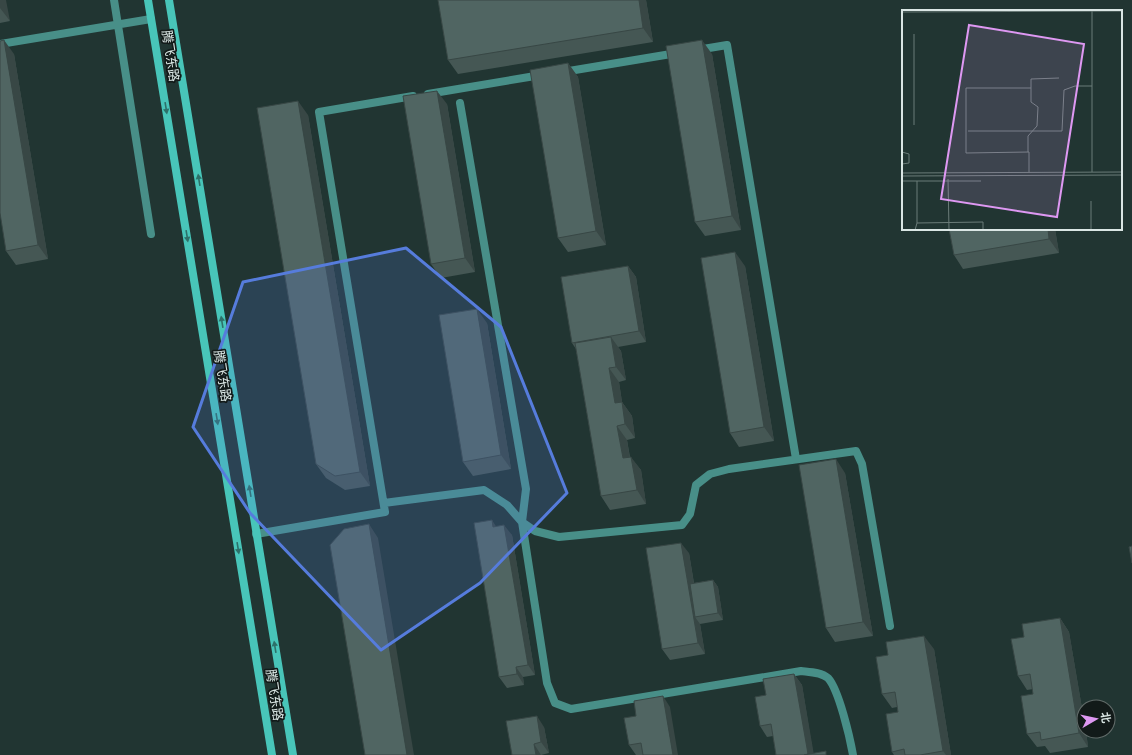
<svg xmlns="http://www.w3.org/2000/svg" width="1132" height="755" viewBox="0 0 1132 755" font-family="Spectral,'Noto Sans SC',serif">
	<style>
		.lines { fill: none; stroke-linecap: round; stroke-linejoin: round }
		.lane { stroke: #488f88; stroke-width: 8 }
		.secondary { stroke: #48c5b9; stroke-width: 8 }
		.wall { fill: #455754 }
		.shaded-wall { fill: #384745 }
		.building { fill: #506562; stroke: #384745 }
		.oneway { fill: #2d7069 }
		.marked { fill: #567cdc; fill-opacity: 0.2; stroke: #567cdc; stroke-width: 3; stroke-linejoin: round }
		.labels { text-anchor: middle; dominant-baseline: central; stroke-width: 3.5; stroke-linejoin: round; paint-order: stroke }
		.street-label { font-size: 13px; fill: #dae6e4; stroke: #121a19 }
		.inset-road { fill: none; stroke: #6b7c79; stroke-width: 1 }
		.view { fill: #de98f2; fill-opacity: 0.15; stroke: #de98f2; stroke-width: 2 }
		.inset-edge { fill: none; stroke: #dae6e4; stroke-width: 2 }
	</style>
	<rect width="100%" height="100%" fill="#213532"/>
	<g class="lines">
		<path class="lane" d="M114,0L151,234
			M0,44L151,19
			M697,50L727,45L796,459
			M563,72L677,53
			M428,94L541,75
			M460,103L526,489L522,522L547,683L555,703L571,709L801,671C810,672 821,672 828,678C839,690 850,738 853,755
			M384,503L484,490L507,505L522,522L535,531L559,537L682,525L690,514L696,485L710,474L729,469L856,451L862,464L890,626
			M256,534L385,512L319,112L413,96"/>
		<path class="secondary" d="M148,0L272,755
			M169,0L293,755"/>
	</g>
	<path class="wall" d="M0,0L10,21L0,23Z
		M438,0H646L653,42L458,74L448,60Z
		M14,54L48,259L16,265L6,251Z
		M712,54L741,230L705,236L695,222Z
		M568,63L578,77L606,245L568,252L558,238Z
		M447,104L475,272L441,278L431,264Z
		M308,115L370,486L345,490L326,478L316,464Z
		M949,229H1055L1059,253L963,269L954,255Z
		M628,266L636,277L646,342L618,347L621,351L626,380L619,382L622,402L632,416L635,438L627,440L630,457L641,470L646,504L610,510L601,496L576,349L572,343Z
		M745,266L774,441L739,447L730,433Z
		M487,323L511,469L473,476L463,462Z
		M845,473L873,636L835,642L826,628Z
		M496,526L512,535L535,675L523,677L524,685L507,688L499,677Z
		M689,553L694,583L713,580L718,587L723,620L700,624L705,654L670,660L662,649Z
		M1060,618L1069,632L1084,720V731H1086L1088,747L1050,753L1045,746L1037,747L1027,734L1033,694V689L1027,690L1018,676L1024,637Z
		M934,649L951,755H894L892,752L898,712L897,707L892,708L882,694Z
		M794,674L802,685L813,753L776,755L773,736L767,737L760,726L766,695Z
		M670,707L643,755H636L629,745L636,716Z
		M544,727L549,753L541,755H512Z"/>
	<path class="shaded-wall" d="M0,0H6L10,21L0,8Z
		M639,0H646L653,42L643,28Z
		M4,40L14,54L48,259L38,245Z
		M702,40L712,54L741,230L732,216Z
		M568,63L578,77L606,245L596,231Z
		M437,91L447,104L475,272L465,258Z
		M298,101L308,115L370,486L360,472Z
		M1048,229H1055L1059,253L1049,239Z
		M735,252L745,266L774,441L764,427Z
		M628,266L636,277L646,342L639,331Z
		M477,309L487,323L511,469L501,455Z
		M611,337L621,351L626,380L616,367Z
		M609,368L619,382L622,402L632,416L635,438L625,424L615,403Z
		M617,426L627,440L632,472L623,458Z
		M631,457L641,470L646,504L637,490Z
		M836,459L845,473L873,636L863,622Z
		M492,520L499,531L493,527Z
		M369,524L378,538L414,755H407Z
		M504,525L512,535L535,675L528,665Z
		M681,543L689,553L699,616L695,617L700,624L705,654L698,643Z
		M713,580L718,587L723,620L718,613Z
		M1060,618L1069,632L1084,720V731H1086L1088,747L1079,733Z
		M924,636L934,649L951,755H946L943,751Z
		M516,667L523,677L524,685L517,674Z
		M794,674L802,685L814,755H808Z
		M663,696L670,707L678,755H673Z
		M537,716L544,727L549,753L541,742Z
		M534,744L541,755H536Z"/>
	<path class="building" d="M438,0H639L643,28L448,60Z
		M4,40L38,245L6,251L0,213V41Z
		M702,40L732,216L695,222L666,46Z
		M568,63L596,231L558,238L530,70Z
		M437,91L465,258L431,264L403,96Z
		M298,101L360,472L335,476L316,464L257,108Z
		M949,229H1048L1049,239L954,255Z
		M735,252L764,427L730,433L701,258Z
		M628,266L639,331L572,343L561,277Z
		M477,309L501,455L463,462L439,315Z
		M611,337L616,367L609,368L615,403L622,402L625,424L617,426L623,458L631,457L637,490L601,496L575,343Z
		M836,459L863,622L826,628L799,465Z
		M492,520L493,527L504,525L528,665L516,667L517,674L499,677L474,523Z
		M369,524L407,755H365L330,545L344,529Z
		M681,543L698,643L662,649L646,548Z
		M1132,546V563L1129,547Z
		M713,580L718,613L695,617L690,584Z
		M1060,618L1079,733L1041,740L1040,732L1027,734L1021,696L1033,694L1030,674L1018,676L1011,639L1024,637L1022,624Z
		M924,636L943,751L920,755H905L904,749L892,752L886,714L898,712L895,692L882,694L876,657L888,655L886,642Z
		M794,674L808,754L804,755H776L771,724L760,726L755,697L766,695L763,679Z
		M663,696L673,755H643L641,743L629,745L624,718L636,716L634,701Z
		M537,716L541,742L534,744L536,755H512L506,721Z
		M826,751V755H804Z"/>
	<defs><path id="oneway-solid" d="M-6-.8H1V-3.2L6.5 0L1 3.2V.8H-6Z"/></defs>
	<g class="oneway">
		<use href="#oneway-solid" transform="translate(166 108) rotate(81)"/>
		<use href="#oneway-solid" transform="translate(199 180) rotate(-99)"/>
		<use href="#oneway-solid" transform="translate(187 236) rotate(81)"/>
		<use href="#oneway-solid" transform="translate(222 322) rotate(-99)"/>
		<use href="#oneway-solid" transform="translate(217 419) rotate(81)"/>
		<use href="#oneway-solid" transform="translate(250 491) rotate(-99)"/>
		<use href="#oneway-solid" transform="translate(238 548) rotate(81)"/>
		<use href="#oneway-solid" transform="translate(275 647) rotate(-99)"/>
	</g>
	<path class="marked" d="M406,248L501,327L567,493L480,583L381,650L250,513L193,427L243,282Z"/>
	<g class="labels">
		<g class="street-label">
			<text transform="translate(170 56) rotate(81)">腾飞东路</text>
			<text transform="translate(222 376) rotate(81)">腾飞东路</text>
			<text transform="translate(274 695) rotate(81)">腾飞东路</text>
		</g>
	</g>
	<g transform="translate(902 10)">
		<rect width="220" height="220" fill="#213532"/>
		<path class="inset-road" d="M0,2L220,1M12,24V115M66,121H160L162,80L173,76H190M0,142L7,144V153L0,154M126,142V126L135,116L136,97L129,92V69L157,68M127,162V142L64,143V78H129M190,162V0M0,163L220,162M0,166L220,165M46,169L47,220M0,171H79M15,171V213M13,220L15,213L81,212V220M189,220V191"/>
		<path class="view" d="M67,15L182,34L155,207L39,189Z"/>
		<rect width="220" height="220" class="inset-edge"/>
	</g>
	<g transform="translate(1096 719) rotate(81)"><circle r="19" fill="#121a19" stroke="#626c6a"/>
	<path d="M0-3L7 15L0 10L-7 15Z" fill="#de98f2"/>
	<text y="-6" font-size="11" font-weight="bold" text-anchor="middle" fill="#dae6e4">北</text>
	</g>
</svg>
